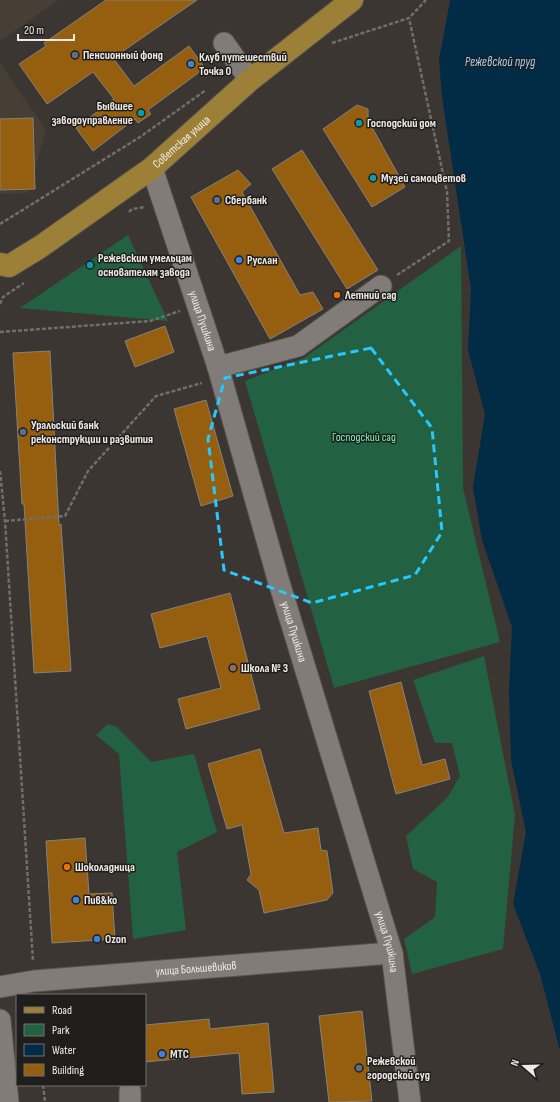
<svg xmlns="http://www.w3.org/2000/svg" width="560" height="1102" viewBox="0 0 560 1102" font-family="'Sofia Sans Condensed',sans-serif">
	<style>
		.built { fill: #473e35 }
		.green { fill: #226242 }
		.water { fill: #022b46 }
		.building { fill: #955f0f; stroke: #86817c }
		.lines { fill: none; stroke-linecap: round; stroke-linejoin: round }
		.minor-casing { stroke: #57534f; stroke-width: 23 }
		.major-casing { stroke: #57534f; stroke-width: 24 }
		.path { stroke: #726e6a; stroke-width: 2.5; stroke-dasharray: 4 2; stroke-linecap: butt }
		.minor { stroke: #817c77; stroke-width: 21 }
		.major { stroke: #9d8037; stroke-width: 22 }
		.marked { fill: none; stroke: #28c8ff; stroke-width: 3; stroke-dasharray: 8 5; stroke-linejoin: round }
		.service-dot { fill: #5c6f8a; stroke: #201e1c; stroke-width: 1.5 }
		.shop-dot { fill: #3f7fe0; stroke: #201e1c; stroke-width: 1.5 }
		.culture-dot { fill: #0f9aa8; stroke: #201e1c; stroke-width: 1.5 }
		.food-dot { fill: #e8710a; stroke: #201e1c; stroke-width: 1.5 }
		.education-dot { fill: #8d6e63; stroke: #201e1c; stroke-width: 1.5 }
		.labels { text-anchor: middle; dominant-baseline: central; stroke-width: 3; stroke-linejoin: round; paint-order: stroke }
		.poi-label { font-size: 12px; font-weight: bold; fill: #edeae7; stroke: #201e1c; text-anchor: start }
		.street-label { font-size: 12px; fill: #edeae7; stroke: #201e1c }
		.park-label { font-size: 12px; fill: #7df4b4; stroke: #201e1c }
		.water-label { font-size: 13px; font-style: italic; fill: #9ad0fd; stroke: #201e1c }
	</style>
	<rect width="100%" height="100%" fill="#3b3632"/>
	<path class="built" d="M0,0H59L0,41Z
		M0,63L46,130L28,193L0,194Z"/>
	<path class="green" d="M128,235L168,321L20,308Z
		M461,246L463,488L500,642L334,688L245,381L304,358Z
		M484,656L515,815L503,949L412,974L404,939L435,917L437,882L413,869L406,836L447,798L460,776L452,743H435L413,680Z
		M108,724L117,727L151,762L194,754L217,832L177,852L186,930L133,939L119,754L96,735Z"/>
	<path class="water" d="M451,0H560V1051L540,974L513,904L526,832L511,760L509,690L512,627L482,540L473,487L485,414L468,350L471,289L442,97L439,60L450,1Z"/>
	<path class="building" d="M106,0H197L113,58L134,86L189,46L205,68L148,110L151,114L138,123L135,119L93,151L76,128L114,99L93,72L47,104L19,64L46,46L44,43Z
		M357,105L368,109V120L405,187L372,207L323,129Z
		M33,118L35,189L0,190V119Z
		M302,150L378,270L347,289L272,169Z
		M238,170L251,184L242,192L300,295L313,292L323,309L270,339L191,197Z
		M165,326L174,352L135,367L125,341Z
		M50,351L59,525L61,524L71,671L34,673L24,504H22L13,353Z
		M206,400L233,496L201,506L174,409Z
		M230,593L260,709L186,729L178,699L221,688L207,636L160,648L151,614Z
		M401,682L422,765L445,759L450,779L396,794L369,691Z
		M260,749L284,833L318,828L321,850L327,851L333,893L327,900L264,913L259,890L247,880L251,874L242,825L227,829L208,764Z
		M85,838L89,894L112,893L115,939L52,943L46,841Z
		M362,1011L372,1101L329,1102L319,1016Z
		M209,1019L210,1029L268,1023L274,1092L242,1094L239,1053L145,1062V1025Z"/>
	<g class="lines">
		<g class="minor-casing">
			<g id="minor">
				<path d="M224,43L250,80"/>
				<path id="s1" d="M152,168L218,367L278,579L392,953L410,1102"/>
				<path d="M218,367L298,346L381,286"/>
				<path id="s2" d="M0,987L34,981L392,953"/>
				<path d="M0,1020L8,1102"/>
				<path d="M130,1091V1102"/>
			</g>
		</g>
		<g class="major-casing">
			<g id="major">
				<path id="s3" d="M0,264L9,266L40,247L152,168L250,80L352,0"/>
			</g>
		</g>
		<path class="path" d="M332,43L409,18L426,0
			M129,212L132,209L145,207
			M0,224L140,137L206,90
			M397,275L449,241L447,192L409,18
			M0,304L3,297L24,283
			M0,332L150,321L180,311
			M0,471L5,521L33,961
			M5,521L65,516L88,471L156,396L202,383
			M43,1085L45,1102"/>
		<use href="#minor" class="minor"/>
		<use href="#major" class="major"/>
	</g>
	<path class="marked" d="M371,348L432,428L442,532L415,575L312,603L224,570L208,439L225,378Z"/>
	<g class="service-dot">
		<circle cx="75" cy="55" r="4"/>
		<circle cx="217" cy="200" r="4"/>
		<circle cx="23" cy="432" r="4"/>
		<circle cx="359" cy="1068" r="4"/>
	</g>
	<g class="shop-dot">
		<circle cx="191" cy="64" r="4"/>
		<circle cx="239" cy="260" r="4"/>
		<circle cx="76" cy="900" r="4"/>
		<circle cx="97" cy="939" r="4"/>
		<circle cx="162" cy="1054" r="4"/>
	</g>
	<g class="culture-dot">
		<circle cx="141" cy="113" r="4"/>
		<circle cx="359" cy="123" r="4"/>
		<circle cx="373" cy="178" r="4"/>
		<circle cx="90" cy="265" r="4"/>
	</g>
	<g class="food-dot">
		<circle cx="337" cy="295" r="4"/>
		<circle cx="67" cy="867" r="4"/>
	</g>
	<circle class="education-dot" cx="233" cy="668" r="4"/>
	<g class="labels">
		<g class="poi-label">
			<text x="83" y="55">Пенсионный фонд</text>
			<text x="199" y="57">Клуб путешествий<tspan x="199" dy="14">Точка 0</tspan></text>
			<text x="133" y="106" text-anchor="end">Бывшее<tspan x="133" dy="14">заводоуправление</tspan></text>
			<text x="367" y="123">Господский дом</text>
			<text x="381" y="178">Музей самоцветов</text>
			<text x="225" y="200">Сбербанк</text>
			<text x="98" y="258">Режевским умельцам<tspan x="98" dy="14">основателям завода</tspan></text>
			<text x="247" y="260">Руслан</text>
			<text x="345" y="295">Летний сад</text>
			<text x="31" y="425">Уральский банк<tspan x="31" dy="14">реконструкции и развития</tspan></text>
			<text x="241" y="668">Школа № 3</text>
			<text x="75" y="867">Шоколадница</text>
			<text x="84" y="900">Пив&amp;ко</text>
			<text x="105" y="939">Ozon</text>
			<text x="170" y="1054">МТС</text>
			<text x="367" y="1061">Режевской<tspan x="367" dy="14">городской суд</tspan></text>
		</g>
		<g class="street-label">
			<text stroke="none"><textPath href="#s3" startOffset="222">Советская улица</textPath></text>
			<text stroke="none"><textPath href="#s1" startOffset="161">улица Пушкина</textPath></text>
			<text stroke="none"><textPath href="#s1" startOffset="485">улица Пушкина</textPath></text>
			<text stroke="none"><textPath href="#s1" startOffset="809">улица Пушкина</textPath></text>
			<text stroke="none"><textPath href="#s2" startOffset="197">улица Большевиков</textPath></text>
		</g>
		<g class="park-label">
			<text x="364" y="437">Господский сад</text>
		</g>
		<g class="water-label">
			<text x="500" y="62">Режевской пруд</text>
		</g>
	</g>
	<rect x="16" y="994" width="130" height="92" fill="#201e1c" stroke="#72706d"/>
	<rect x="24" y="1007" width="20" height="6" fill="#9d8037" stroke="#72706d"/>
	<text x="52" y="1014" font-size="12" fill="#edeae7">Road</text>
	<rect x="24" y="1024" width="20" height="12" fill="#226242" stroke="#72706d"/>
	<text x="52" y="1034" font-size="12" fill="#edeae7">Park</text>
	<rect x="24" y="1044" width="20" height="12" fill="#022b46" stroke="#72706d"/>
	<text x="52" y="1054" font-size="12" fill="#edeae7">Water</text>
	<rect x="24" y="1064" width="20" height="12" fill="#955f0f" stroke="#72706d"/>
	<text x="52" y="1074" font-size="12" fill="#edeae7">Building</text>
	<g transform="translate(524 1066) rotate(290)" stroke="#201e1c" stroke-width="3" paint-order="stroke">
	<path d="M0-3L7 15L0 10L-7 15Z" fill="#edeae7"/>
	<text y="-6" font-size="11" font-weight="bold" text-anchor="middle" fill="#edeae7">N</text>
	</g>
	<path d="M18 34v6h56v-6" fill="none" stroke="#edeae7" stroke-width="2"/>
	<text x="24" y="34" font-size="12" fill="#edeae7" stroke="#201e1c" stroke-width="3" paint-order="stroke">20 m</text>
</svg>
